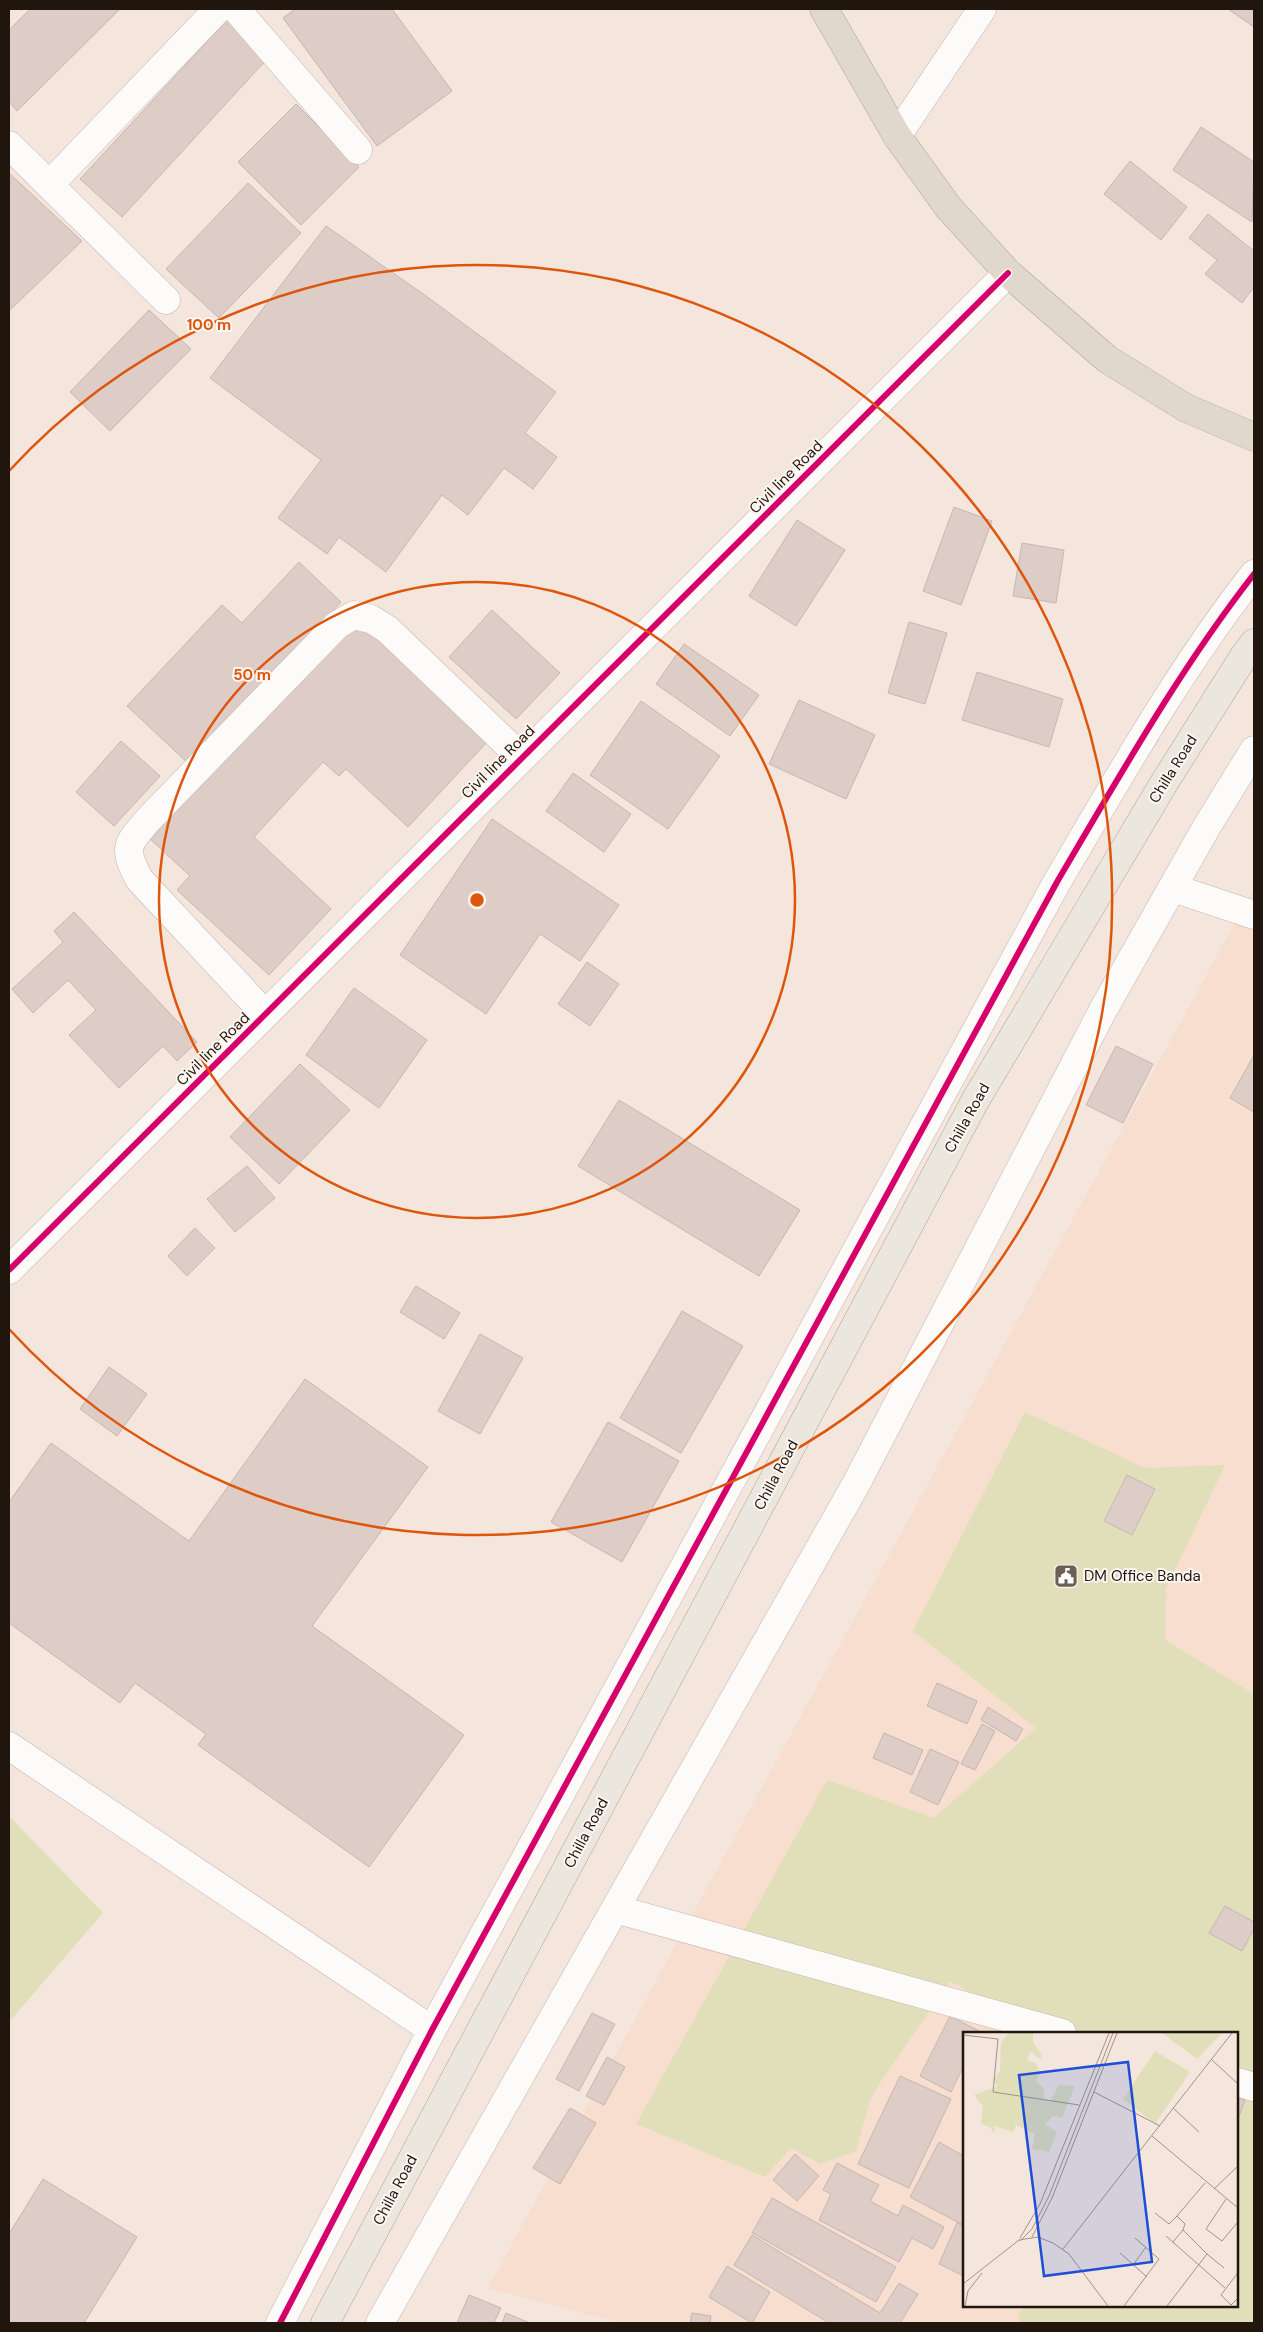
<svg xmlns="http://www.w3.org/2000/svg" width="1263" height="2332" viewBox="0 0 1263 2332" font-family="'DM Sans',sans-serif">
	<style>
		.built { fill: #f7dece; fill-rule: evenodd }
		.green { fill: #e1dfba }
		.building { fill: #deccc6; stroke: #c4b7b2 }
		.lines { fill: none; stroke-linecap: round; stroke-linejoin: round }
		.minor-casing { stroke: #c1b6ad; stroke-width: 29 }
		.major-casing { stroke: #b0a391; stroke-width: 29 }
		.highway-casing { stroke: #b0a391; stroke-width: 29 }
		.minor { stroke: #fdfbfa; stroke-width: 28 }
		.major { stroke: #ece7de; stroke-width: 28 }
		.highway { stroke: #e0d8cc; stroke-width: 28 }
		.cycleway-casing { stroke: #fcf5f0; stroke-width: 9 }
		.cycleway { stroke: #d6006c; stroke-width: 6 }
		.ring { fill: none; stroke: #de560c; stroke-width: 2.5 }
		.labels { text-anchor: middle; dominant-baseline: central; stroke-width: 4; stroke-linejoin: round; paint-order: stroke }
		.street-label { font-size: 15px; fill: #21160e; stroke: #fcf5f0 }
		.poi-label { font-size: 15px; fill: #21160e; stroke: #fcf5f0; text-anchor: start }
		.inset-road { fill: none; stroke: #a0938a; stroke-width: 1 }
		.view { fill: #1d4ed8; fill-opacity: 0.15; stroke: #1d4ed8; stroke-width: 2.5 }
		.inset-edge { fill: none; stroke: #21160e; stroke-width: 2.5 }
		.centre { fill: #de560c; stroke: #fcf5f0; stroke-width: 2.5 }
		.ring-label { font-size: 15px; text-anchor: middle; font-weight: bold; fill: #de560c; stroke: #fcf5f0; stroke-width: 4; stroke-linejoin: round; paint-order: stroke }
	</style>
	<rect width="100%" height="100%" fill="#f4e6dc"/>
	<path class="built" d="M1254,888V2323H620L488,2288ZM964,2033H1237V2306H964Z"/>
	<path class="green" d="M1025,1412L1145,1468L1225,1465L1166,1589L1165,1640L1254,1694V2323H1020L1018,2314L1025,2306H1237V2033H1015L1018,2019L950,1981L880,2083L870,2100L856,2151L820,2164L791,2148L765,2177L636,2124L827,1780L934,1818L1036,1728L913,1631Z
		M9,1816L103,1913L9,2022Z"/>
	<path class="building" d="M30,9H120L17,111L9,102V30Z
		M295,9H392L452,91L377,146L283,18Z
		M1228,9H1254V27Z
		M227,20L268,58L122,217L80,179Z
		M296,104L359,167L301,225L238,162Z
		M1201,127L1254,162L1252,222L1173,170Z
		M1130,161L1187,207L1161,240L1104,194Z
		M9,173L82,241L9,311Z
		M248,183L301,233L219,318L166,269Z
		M1208,214L1254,251V287L1242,303L1205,274L1217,260L1189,238Z
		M326,226L426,296L556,392L525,433L557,457L533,489L504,468L468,515L442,495L386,572L339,537L327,554L278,518L321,460L210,378Z
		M149,310L191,349L110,431L70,392Z
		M954,507L992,521L961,605L923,591Z
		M797,520L845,550L796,626L749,596Z
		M1022,543L1064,550L1056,603L1013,596Z
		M299,562L341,602L189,764L127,706L222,605L242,623Z
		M492,610L560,673L516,719L449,657Z
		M355,618L488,741L408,827L346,769L339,776L323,762L254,837L331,909L269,975L177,890L190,876L149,838Z
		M909,622L947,633L925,704L888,693Z
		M684,644L759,695L730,736L656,684Z
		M977,672L1063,699L1049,747L962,720Z
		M799,700L875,735L846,799L769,764Z
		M641,701L720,756L668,829L590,775Z
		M121,741L160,776L114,826L76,792Z
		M573,773L631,814L604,852L546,811Z
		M492,819L619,905L580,961L540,934L486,1014L400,955Z
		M74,912L197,1042L177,1061L163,1046L119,1088L69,1035L96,1010L68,980L33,1013L12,989L63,942L54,931Z
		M587,962L619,984L590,1026L558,1004Z
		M354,988L427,1040L379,1108L306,1055Z
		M1116,1046L1153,1064L1123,1123L1086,1105Z
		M1254,1055V1112L1230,1098Z
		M300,1064L350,1110L279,1184L230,1137Z
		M619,1100L800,1210L759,1276L578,1166Z
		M247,1166L275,1198L235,1232L207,1199Z
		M195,1228L215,1248L187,1276L168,1256Z
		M416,1286L460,1313L444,1339L400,1312Z
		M682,1311L743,1346L681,1453L620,1418Z
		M480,1334L523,1358L480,1434L438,1411Z
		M109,1367L147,1394L117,1436L80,1409Z
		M305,1379L428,1467L312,1626L464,1735L369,1867L198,1745L206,1734L135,1683L120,1703L9,1623V1502L51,1443L189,1541Z
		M608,1422L679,1461L622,1562L551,1522Z
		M1127,1475L1155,1489L1132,1535L1104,1521Z
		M937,1683L977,1701L967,1724L927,1706Z
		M988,1707L1023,1729L1016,1741L981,1720Z
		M982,1724L995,1731L975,1770L961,1764Z
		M884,1733L923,1750L912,1775L873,1758Z
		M930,1749L959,1762L938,1805L910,1792Z
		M1225,1906L1254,1922V1929L1242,1951L1209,1933Z
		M592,2013L615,2024L579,2091L556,2079Z
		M950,2016L981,2032L964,2033V2065L951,2092L920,2076Z
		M607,2057L625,2067L604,2105L586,2096Z
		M900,2076L951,2099L909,2188L858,2164Z
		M1237,2097L1245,2100L1237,2122Z
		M570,2108L596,2123L560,2184L533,2168Z
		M939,2142L964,2156V2217L961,2224L910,2197Z
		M795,2154L819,2176L797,2201L773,2180Z
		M837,2163L879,2185L870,2201L898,2216L903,2205L944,2227L933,2249L912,2238L899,2262L819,2220L831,2194L823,2190Z
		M43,2179L137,2237L84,2323H9V2234Z
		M772,2198L896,2267L876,2302L752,2233Z
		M957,2223L964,2226V2276L939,2264Z
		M752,2235L880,2313L899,2283L918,2294L900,2323H829L734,2265Z
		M727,2266L770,2292L752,2323L709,2297Z
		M469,2295L501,2308L494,2323H457Z
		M506,2313L530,2323H502Z
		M692,2313L711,2316L710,2323H690Z"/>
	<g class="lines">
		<g class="minor-casing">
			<path id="minor" d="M236,9L358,150
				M897,136L982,9
				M9,145L166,300
				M49,185L218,9
				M1173,888L1254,915
				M265,1014L139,879C123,847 126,846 148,820L337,625L354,615L371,619L387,629L521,757
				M9,1270L1008,273
				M9,1746L432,2030
				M615,1909L1062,2033
				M1237,2082L1254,2087
				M280,2323L432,2030L1057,882C1119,777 1179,670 1254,574
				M380,2323L855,1486L1103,1010L1206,828L1254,750"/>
		</g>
		<g class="major-casing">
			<path id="major" d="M325,2323L975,1101L1164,783L1244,656L1254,643"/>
		</g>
		<g class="highway-casing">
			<path id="highway" d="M824,9L897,136L948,207L1008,273L1107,359L1186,408L1254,437"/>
		</g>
		<use href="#minor" class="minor"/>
		<use href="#major" class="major"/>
		<use href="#highway" class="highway"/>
		<g class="cycleway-casing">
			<path id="cycleway" d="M9,1270L1008,273
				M280,2323L432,2030L1057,882C1119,777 1179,670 1254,574"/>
		</g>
		<use href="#cycleway" class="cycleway"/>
	</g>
	<g class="ring">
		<circle cx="477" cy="900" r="318"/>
		<path d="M9 471A635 635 0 1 1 9 1329"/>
	</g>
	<defs>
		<g id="civic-square" transform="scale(1.25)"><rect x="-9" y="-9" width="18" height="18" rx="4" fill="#6b5f56" stroke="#fcf5f0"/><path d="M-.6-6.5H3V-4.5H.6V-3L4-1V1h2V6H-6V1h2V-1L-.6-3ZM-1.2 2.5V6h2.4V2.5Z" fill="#fff"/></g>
	</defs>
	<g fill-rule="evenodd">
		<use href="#civic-square" x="1066" y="1576"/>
	</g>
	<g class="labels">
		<g class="street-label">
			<text transform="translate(786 477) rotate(-45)">Civil line Road</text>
			<text transform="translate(498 762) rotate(-45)">Civil line Road</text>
			<text transform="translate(1173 769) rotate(-58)">Chilla Road</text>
			<text transform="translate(213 1049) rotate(-45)">Civil line Road</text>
			<text transform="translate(967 1118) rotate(-61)">Chilla Road</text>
			<text transform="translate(776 1475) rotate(-62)">Chilla Road</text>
			<text transform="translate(586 1833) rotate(-62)">Chilla Road</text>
			<text transform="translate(395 2190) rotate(-62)">Chilla Road</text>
		</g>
		<g class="poi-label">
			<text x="1084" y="1576">DM Office Banda</text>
		</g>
	</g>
	<g transform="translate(963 2032)">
		<rect width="275" height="275" fill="#f4e6dc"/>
		<path d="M45,1H70V10L79,23L78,27L67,20L64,28L73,31L77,42L73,49L81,56V67L87,70L96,53L112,54L99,86L90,84L82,92L94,100L86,120L69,117L72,102L53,93L50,100L32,94L31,102L27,95L18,92L20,75L11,63L35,54L29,48L37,39L38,11ZM199,1H259L234,27ZM192,19L227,40L192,92L160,67Z" fill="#e1dfba"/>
		<path class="inset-road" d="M0,3L35,7L30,60L116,73M248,27L275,52M131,60L197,94M210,76L236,100M189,104L275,176M251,157L275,134M263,167L243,197L259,209L274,191M192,181L206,192L214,184M203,204L262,256M69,205L89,166L154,1M57,206L77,172L146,1M57,209L69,197L86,164L150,1M210,210L220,198M100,217L269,1M157,221L184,245M244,222L261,236M170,233L183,215M274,242L258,263L268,273L275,266M0,252L56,208L75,205L90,211L106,222L145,274M2,274L5,259L19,241M161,274L196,227L172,206M204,274L244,222L220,198L222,192L214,184L242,151"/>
		<path class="view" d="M165,30L189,230L81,244L56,43Z"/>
		<rect width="275" height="275" class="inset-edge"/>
	</g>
	<circle cx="477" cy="900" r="8" class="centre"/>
	<g class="ring-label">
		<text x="209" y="330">100 m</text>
		<text x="252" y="680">50 m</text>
	</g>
	<rect width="1263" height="2332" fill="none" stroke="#21160e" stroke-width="20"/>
</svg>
